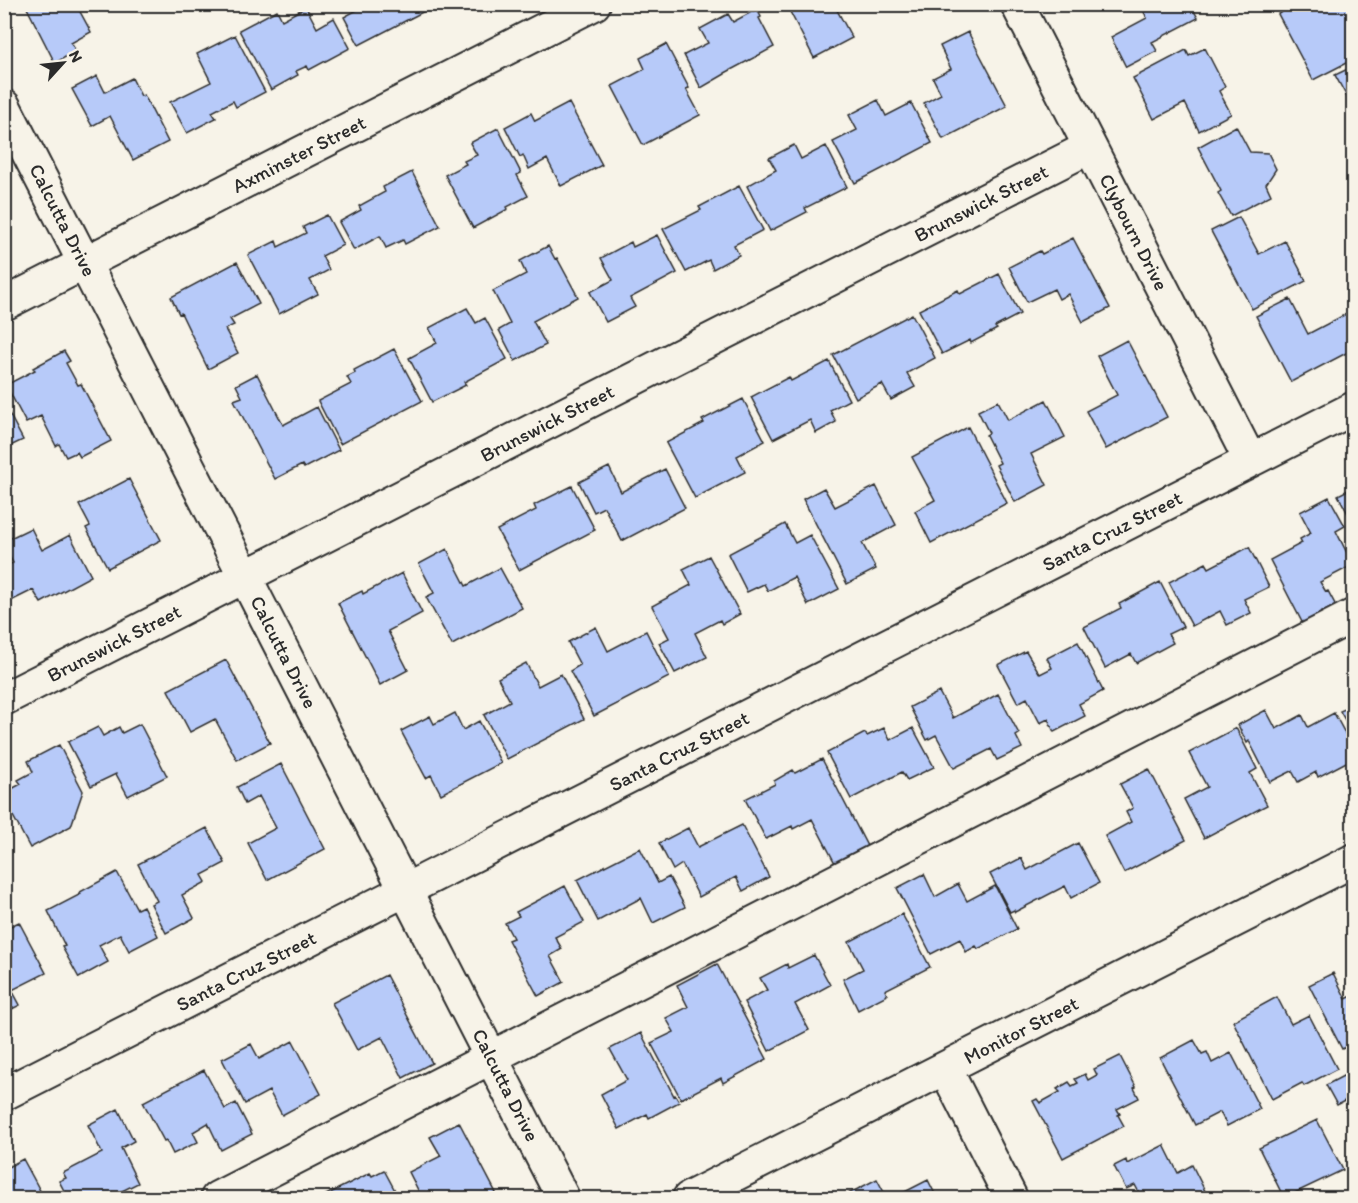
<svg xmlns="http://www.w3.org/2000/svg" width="1358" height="1203" viewBox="0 0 1358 1203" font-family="Itim,sans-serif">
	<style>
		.building { fill: #b7caf9; stroke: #2b2b2b; stroke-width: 1.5 }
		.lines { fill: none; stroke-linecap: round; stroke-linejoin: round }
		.minor-casing { stroke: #2b2b2b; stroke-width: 36 }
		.minor { stroke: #f7f3e8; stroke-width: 32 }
		.labels { text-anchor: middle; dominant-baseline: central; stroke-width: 4.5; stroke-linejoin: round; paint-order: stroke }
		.street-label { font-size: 20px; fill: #2b2b2b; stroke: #f7f3e8 }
	</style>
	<rect width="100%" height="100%" fill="#f7f3e8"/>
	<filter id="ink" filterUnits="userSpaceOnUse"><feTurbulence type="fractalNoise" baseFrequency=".0167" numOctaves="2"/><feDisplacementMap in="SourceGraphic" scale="12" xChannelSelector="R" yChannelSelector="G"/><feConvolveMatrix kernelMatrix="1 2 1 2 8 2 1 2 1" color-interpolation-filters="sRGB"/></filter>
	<g filter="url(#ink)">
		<path class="building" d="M25,4H84L78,8L91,32L71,43L76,51L55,63Z
			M368,4H436V5L359,45L344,17Z
			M786,4H848L837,10L852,38L814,58Z
			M1140,4H1190L1198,18L1152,42L1157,51L1126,67L1111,37L1147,18Z
			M1296,4H1354V59L1313,80L1278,14Z
			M306,7L317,28L334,18L350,48L309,70L307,66L296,71L298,75L271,90L239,30L277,10L282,20Z
			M757,9L761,17L759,18L774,47L725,73V74L701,88L684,55L708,43L700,29L728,14L733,22Z
			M968,32L1007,106L943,139L924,103L941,94L933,78L951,69L940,46Z
			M235,35L265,92L236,107L233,101L212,112L216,118L187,133L170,102L211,82L197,54Z
			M666,44L689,88L686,89L700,115L643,145L612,86L645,69L640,58Z
			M1205,48L1225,87L1219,91L1231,114L1199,131L1185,103L1154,119L1133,78L1186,50L1189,56Z
			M1354,66V110L1335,75Z
			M97,76L105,92L132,78L141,96L144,95L168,142L133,160L110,116L92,126L72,89Z
			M878,100L886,116L911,103L932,143L855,183L833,142L857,130L849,115Z
			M569,103L602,165L561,186L547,159L529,169L523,155L520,157L505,127L531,113L535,121Z
			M1236,126L1250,152L1268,153L1276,169L1266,184L1271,195L1231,216L1218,193L1221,191L1198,147Z
			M498,128L521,173L517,175L528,196L507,207L508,209L473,228L445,175L466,164L464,161L477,155L470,143Z
			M794,145L801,159L826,146L847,187L805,208L807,212L770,231L747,186L776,170L769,158Z
			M412,172L440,226L405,244L403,240L386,248L380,236L354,250L339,222L361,210L359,206L385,192L383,187Z
			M739,186L763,230L734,245L739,255L713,269L709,260L686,272L663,229L701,210L699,207Z
			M327,215L343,245L322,256L329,270L310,280L318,294L279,314L248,255L276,241L278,247L306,233L303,227Z
			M1239,217L1259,254L1285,241L1306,281L1252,309L1211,231Z
			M657,235L677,273L630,298L635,307L606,322L590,292L613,280L601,258L631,242L633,247Z
			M1073,238L1110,308L1083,322L1068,294L1059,299L1054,289L1027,302L1009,267L1040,251L1042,254Z
			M548,246L555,259L557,258L578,297L533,321L546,345L515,361L499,330L510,324L493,291L526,274L520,261Z
			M237,262L259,304L230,319L234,325L225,329L238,353L208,369L181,313L179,314L171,297Z
			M999,274L1020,314L995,327L997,329L971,343L970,340L942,354L919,310L958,290L960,294Z
			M1290,299L1308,334L1348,313L1354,323V349L1291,382L1256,316Z
			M467,308L476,323L485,318L507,359L464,382L466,385L432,402L409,358L437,343L429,328Z
			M912,314L935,358L907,373L915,387L891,400L882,384L856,398L833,355Z
			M1127,340L1167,417L1106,449L1086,411L1117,395L1097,356Z
			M394,349L422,401L340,444L318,401L351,384L347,377L355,373L354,370Z
			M64,351L70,361L66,363L78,385L81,384L111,441L80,457L77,452L66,457L59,444L56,446L41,416L26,423L6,385L35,370L33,368Z
			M829,361L849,400L830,410L836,422L816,433L810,420L773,439L751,397L789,377L791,381Z
			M257,374L283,425L317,407L339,450L304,468L302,465L275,479L234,400L242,397L236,385Z
			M743,399L765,441L737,456L745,472L695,498L666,443L704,423L702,420Z
			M1046,400L1065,437L1031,454L1047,485L1015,502L996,465L1000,463L986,435L989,433L978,411L998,401L1008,420Z
			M4,404L23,440L4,449Z
			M968,427L1007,503L931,543L915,511L935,500L912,457Z
			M609,467L621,492L665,469L685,508L622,541L604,507L594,512L579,482Z
			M129,479L161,540L108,568L86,528L90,526L79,505Z
			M572,486L595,530L519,570L497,530L536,510L534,505Z
			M876,486L896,525L862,543L876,569L847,584L803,499L824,488L835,507Z
			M1354,487V525L1338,495Z
			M1329,497L1345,526L1336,531L1353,565L1320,582L1326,592L1328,591L1336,606L1303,624L1270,560L1302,543L1300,539L1311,533L1300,512Z
			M785,524L795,543L810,535L839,589L808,605L794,577L768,591L764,584L747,592L728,554Z
			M31,528L42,550L70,535L91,576L41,603L33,590L9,602L4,594V567L13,563L4,547V541Z
			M1249,547L1269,587L1244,599L1251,613L1227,625L1220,611L1192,626L1169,582L1206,563L1209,568Z
			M447,549L466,586L500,568L522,608L452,645L426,597L434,593L419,564Z
			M709,556L740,614L722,624L720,620L695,633L707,657L675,673L659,643L669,638L652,606L691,585L683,569Z
			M402,573L422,613L388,631L408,670L380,685L338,603L362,591L363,594Z
			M1160,582L1183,627L1168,634L1173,643L1136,663L1131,654L1105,668L1084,627L1121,608L1119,604Z
			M596,627L608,651L646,631L669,677L594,716L570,671L580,665L568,642Z
			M1078,642L1103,691L1079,704L1085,716L1054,732L1048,719L1040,723L1027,698L1018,703L998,665L1026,651L1040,674L1052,668L1047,658Z
			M226,660L270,743L237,760L215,719L190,732L168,690Z
			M526,663L538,686L561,674L584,719L507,759L484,715L510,701L498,678Z
			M939,692L953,718L998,694L1019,734L1016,736L1022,748L997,760L991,749L954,768L936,735L927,740L910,707Z
			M1354,705V736L1340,711Z
			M1266,710L1276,729L1302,715L1308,727L1334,713L1354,750V758L1318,777L1316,772L1298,782L1292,771L1270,782L1249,741L1247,743L1238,725Z
			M455,713L463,730L479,721L501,763L441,794L431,775L426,778L401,731L430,716L434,724Z
			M140,724L167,776L128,796L116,774L91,786L68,742L98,727L103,736L119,727L122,733Z
			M884,728L890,740L913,728L934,767L907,780L902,772L851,799L827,753L865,733L867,736Z
			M1236,728L1257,769L1250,773L1267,805L1204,838L1184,799L1207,787L1189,753Z
			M59,745L83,791L71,826L30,848L4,799V793L21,784L18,780L33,772L28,761Z
			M822,759L868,848L836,865L812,819L793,829L792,826L766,839L745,799L775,784L774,781L793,770L795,773Z
			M281,764L325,849L267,880L248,843L276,828L259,796L245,804L237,787Z
			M1149,769L1186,840L1124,873L1105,836L1131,822L1126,812L1133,808L1120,784Z
			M742,825L769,877L743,891L736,877L699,897L682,864L673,870L659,843L688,828L698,847Z
			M207,828L225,863L202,875L206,882L182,895L194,918L166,933L151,904L157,901L138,864Z
			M1078,843L1099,883L1071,898L1065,886L1015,912L1014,910L1010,912L990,874L1021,858L1027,870Z
			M640,848L658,883L669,877L685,907L653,923L641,898L598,921L577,880Z
			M117,872L137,909L143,906L158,936L129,951L120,934L99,945L108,962L79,978L62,947L65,946L48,911L81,894L80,892Z
			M924,874L935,897L958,884L967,901L995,886L1017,929L978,949L976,946L966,952L960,939L931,954L897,888Z
			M565,886L584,922L555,937L562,949L550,956L564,982L538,996L508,940L513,938L505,923L519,916L516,912Z
			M902,914L930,967L885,990L887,995L858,1010L843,979L863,969L849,942Z
			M19,922L46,973L12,990L20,1005L4,1013V929Z
			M814,955L830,985L795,1004L809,1030L769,1051L744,1002L767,990L760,978L787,964L788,968Z
			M717,964L767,1059L723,1083L721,1078L681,1099L651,1043L674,1032L666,1018L688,1007L677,985Z
			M1333,973L1346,999L1354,995V1043L1342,1049L1309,985Z
			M386,975L432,1063L403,1078L382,1037L357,1050L332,1003Z
			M1277,997L1291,1024L1309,1015L1337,1069L1304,1086L1302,1083L1272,1099L1233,1021Z
			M641,1033L674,1096L675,1095L679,1102L649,1118L647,1114L619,1129L601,1094L627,1080L610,1049Z
			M1194,1040L1202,1054L1207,1052L1212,1063L1231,1053L1260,1109L1227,1126L1220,1112L1195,1125L1160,1058Z
			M293,1041L321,1094L282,1115L269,1091L245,1104L222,1059L251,1044L259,1059Z
			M1120,1056L1136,1087L1134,1088L1139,1098L1117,1109L1120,1114L1118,1115L1124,1126L1063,1158L1033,1101L1037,1099L1040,1103L1060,1092L1057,1089L1069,1082L1072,1086L1078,1083L1075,1079L1085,1074L1088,1080L1097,1075L1094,1069Z
			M204,1070L225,1109L236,1103L252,1134L221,1150L208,1123L193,1132L198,1142L173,1154L166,1140L164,1141L143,1102Z
			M1345,1075L1354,1091V1096L1337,1105L1326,1085Z
			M118,1109L134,1141L121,1148L138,1183L110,1197L111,1198H68L59,1181L66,1178L63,1173L102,1153L88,1125Z
			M1317,1120L1343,1170L1284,1198L1259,1148Z
			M459,1122L496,1193L485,1198H422L409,1172L441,1156L430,1137Z
			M1164,1145L1178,1173L1192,1165L1206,1193L1197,1198H1142L1135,1185L1126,1189L1114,1166L1126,1160L1127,1164Z
			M23,1159L44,1198H4V1169Z
			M384,1170L399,1198H320L370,1173L372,1176Z
			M877,1179L887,1198H848L846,1195Z
			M928,1180L937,1198H893Z"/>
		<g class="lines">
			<g class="minor-casing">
				<path id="minor" d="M1017,4L1250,460
					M4,106L563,1198
					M4,304L594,4
					M4,699L1090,147
					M945,1068L1011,1198
					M4,1094L1354,408
					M217,1198L1354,615
					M689,1198L1354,860"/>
			</g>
			<use href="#minor" class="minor"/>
		</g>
	</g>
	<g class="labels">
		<g class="street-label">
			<text transform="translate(299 154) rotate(-27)">Axminster Street</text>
			<text transform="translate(981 203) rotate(-27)">Brunswick Street</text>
			<text transform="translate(63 220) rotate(63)">Calcutta Drive</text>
			<text transform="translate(1134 232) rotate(63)">Clybourn Drive</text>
			<text transform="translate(547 423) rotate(-27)">Brunswick Street</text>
			<text transform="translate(1112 531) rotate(-27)">Santa Cruz Street</text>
			<text transform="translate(114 643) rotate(-27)">Brunswick Street</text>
			<text transform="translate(284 652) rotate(63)">Calcutta Drive</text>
			<text transform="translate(679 751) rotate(-27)">Santa Cruz Street</text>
			<text transform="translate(246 971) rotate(-27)">Santa Cruz Street</text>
			<text transform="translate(1021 1030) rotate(-27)">Monitor Street</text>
			<text transform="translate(506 1085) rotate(63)">Calcutta Drive</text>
		</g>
	</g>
	<rect width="1358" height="1203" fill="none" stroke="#f7f3e8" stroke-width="24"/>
	<rect x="12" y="12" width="1334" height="1179" fill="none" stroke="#2b2b2b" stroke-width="2" filter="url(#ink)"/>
	<g transform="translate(63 63) rotate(63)" stroke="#f7f3e8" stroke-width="4.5" paint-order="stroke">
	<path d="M0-4.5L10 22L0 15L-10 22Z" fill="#2b2b2b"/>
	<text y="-9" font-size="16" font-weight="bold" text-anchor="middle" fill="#2b2b2b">N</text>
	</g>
</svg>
